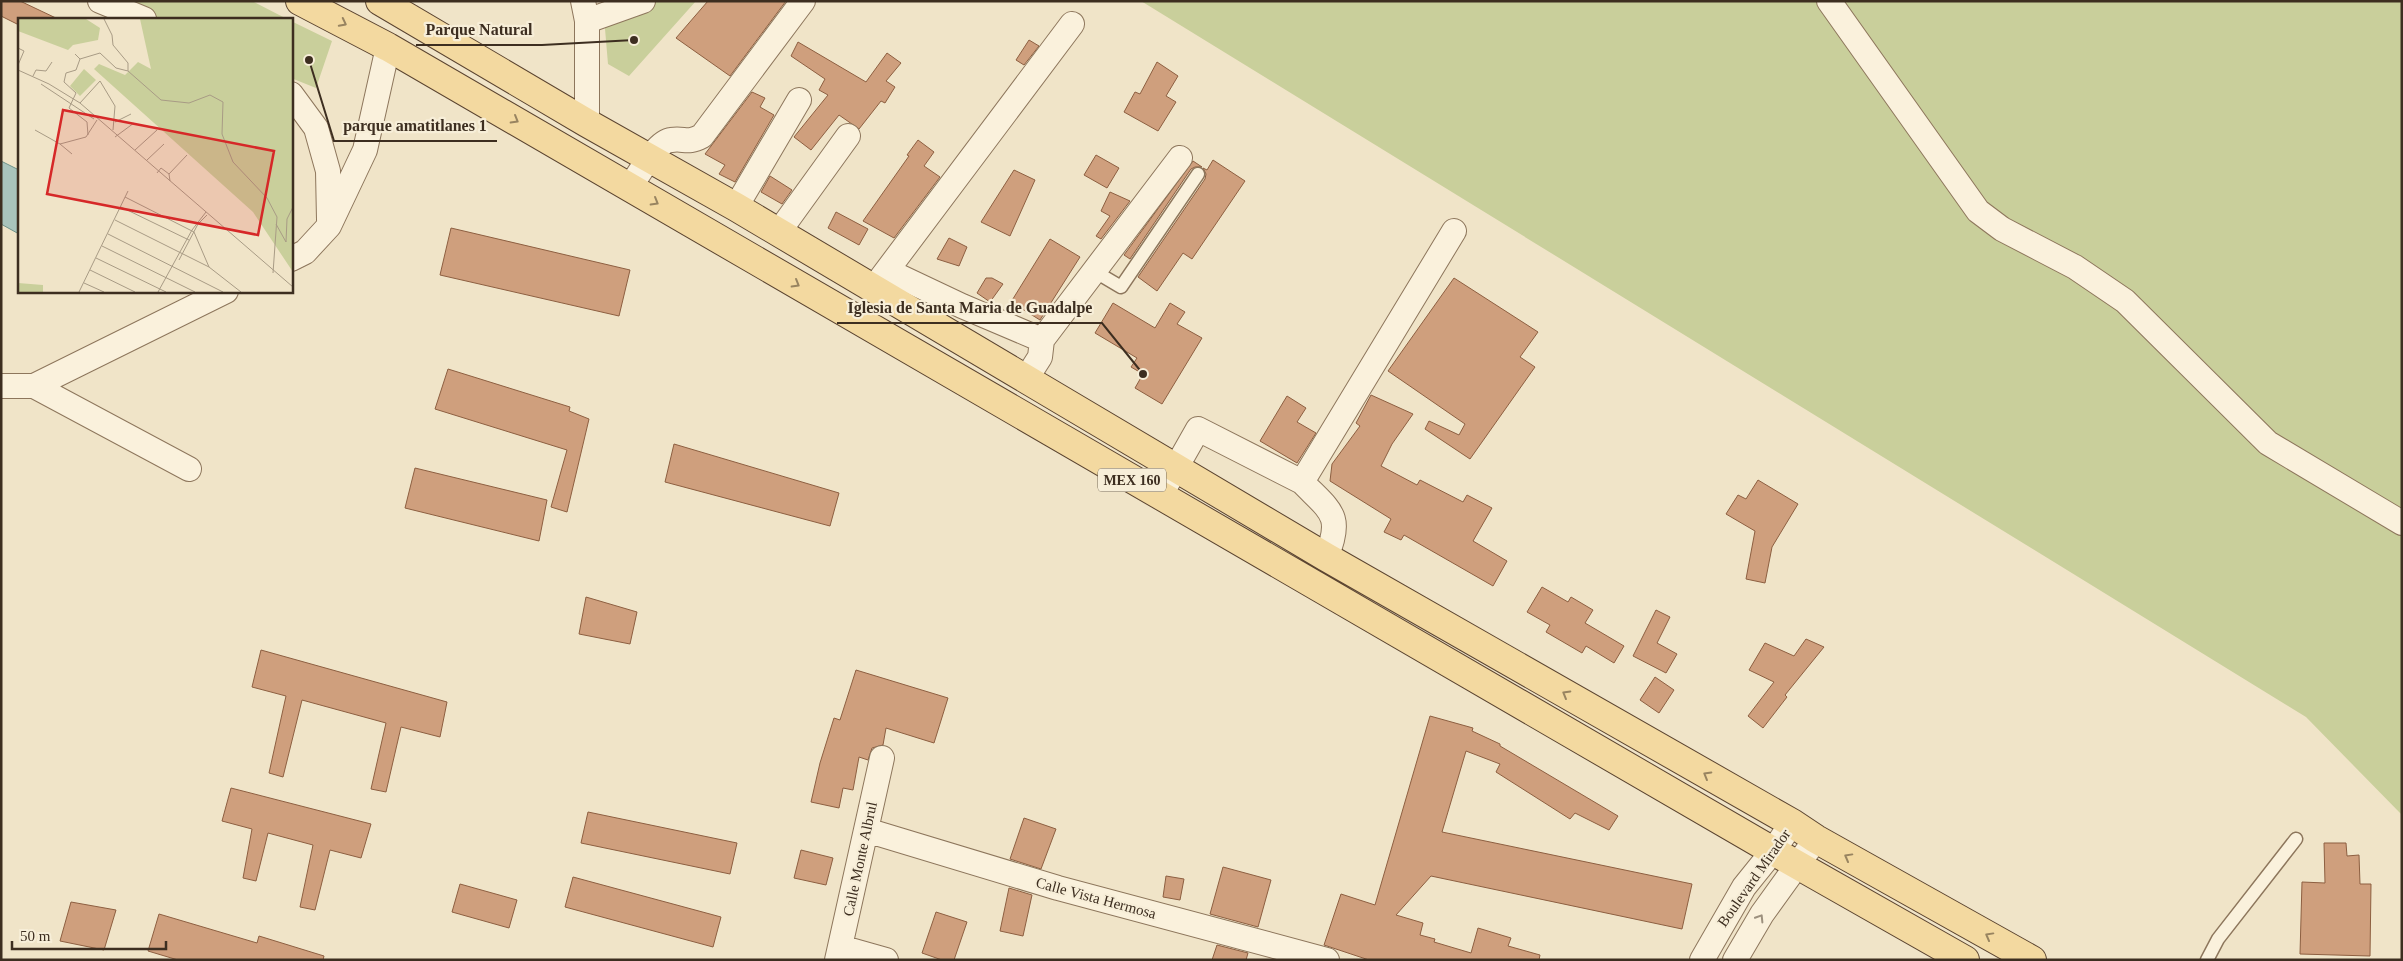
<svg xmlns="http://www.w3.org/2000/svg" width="2403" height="961" viewBox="0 0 2403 961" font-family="'Times New Roman',serif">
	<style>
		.green { fill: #c9cf9b }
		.water { fill: #a9c4bc; stroke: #6f938a }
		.building { fill: #cf9f7d; stroke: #8d5f41 }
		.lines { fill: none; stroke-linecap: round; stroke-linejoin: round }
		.lane-casing { stroke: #8d765c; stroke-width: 15 }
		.street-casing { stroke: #8d765c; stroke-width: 26 }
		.primary-casing { stroke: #5b4430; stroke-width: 30 }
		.lane { stroke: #faf1dc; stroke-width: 12 }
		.street { stroke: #faf1dc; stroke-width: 24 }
		.primary { stroke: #f3d9a0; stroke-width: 28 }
		.oneway { stroke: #988460 }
		.oneway2 { stroke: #9c907e }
		.labels { text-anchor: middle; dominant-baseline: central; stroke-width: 4.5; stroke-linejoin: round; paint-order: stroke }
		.shield { fill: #f7eed8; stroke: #756857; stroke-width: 1 }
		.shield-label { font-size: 14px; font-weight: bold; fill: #3d2e20 }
		.street-label { font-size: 15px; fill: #3d2e20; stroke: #f7eed8 }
		.inset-road { fill: none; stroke: #a89b85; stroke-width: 1 }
		.view { fill: #d62828; fill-opacity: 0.15; stroke: #d62828; stroke-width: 2.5 }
		.inset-edge { fill: none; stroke: #3d2e20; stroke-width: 2.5 }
		.leader { fill: none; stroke: #3d2e20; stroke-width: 2 }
		.callout-dot { fill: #3d2e20; stroke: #f7eed8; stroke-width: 2 }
		.callout-label { font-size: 16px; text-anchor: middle; font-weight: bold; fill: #3d2e20; stroke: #f7eed8; stroke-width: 4.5; stroke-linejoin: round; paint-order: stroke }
	</style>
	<rect width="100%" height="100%" fill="#f0e4c8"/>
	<path class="green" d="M110,1H252L287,19H140Z
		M656,1H696L629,76L608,64L604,17Z
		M1141,1H2402V815L2306,717Z
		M291,21L332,41L316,88L291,78Z"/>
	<path class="water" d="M1,161L19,170V234L1,224Z"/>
	<path class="building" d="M1,1H20L58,19H19V25L1,16Z
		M708,1H786L730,76L676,38Z
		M1029,40L1039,46L1024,65L1016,60Z
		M798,42L866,82L887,53L901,63L886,81L895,87L885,103L881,101L859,129L839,115L811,150L794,137L828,95L819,90L825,79L791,56Z
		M1157,62L1178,76L1166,96L1176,102L1158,131L1124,112L1135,92L1140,94Z
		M752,92L765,98L760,107L774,115L735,182L719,174L725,165L705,154Z
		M918,140L934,152L924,166L940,177L894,238L863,221L909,156L907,155Z
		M1096,155L1119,168L1107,188L1084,175Z
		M1213,160L1245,181L1192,259L1183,253L1157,291L1138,277L1205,179L1206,174L1203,168L1207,170Z
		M1193,161L1202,167H1195L1191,169L1130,259L1124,255Z
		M1014,170L1035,180L1010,236L981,222Z
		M770,176L792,190L782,204L761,192Z
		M1110,192L1130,201L1101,239L1096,236L1110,216L1101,211Z
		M836,212L868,229L859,245L828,228Z
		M451,228L630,270L619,316L440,275Z
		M949,238L967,247L959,266L937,259Z
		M1050,239L1080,257L1040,320L1011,302Z
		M986,278H992L1003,284L990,302L977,293Z
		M1454,278L1538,332L1520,357L1535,367L1470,459L1425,429L1429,421L1459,435L1465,424L1388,371Z
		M1113,303L1155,328L1170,303L1185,312L1177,324L1202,338L1162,404L1135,388L1143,374L1131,367L1137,358L1095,333Z
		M448,369L570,407L569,411L589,419L567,512L551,507L567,450L435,409Z
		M1371,395L1413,414L1392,444L1381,466L1417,485L1420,480L1463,502L1467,495L1492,508L1473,541L1507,561L1493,586L1404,535L1401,540L1384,532L1391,519L1330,481L1332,464L1360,426L1356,423Z
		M1287,396L1306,408L1297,422L1316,433L1297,463L1260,441Z
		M674,444L839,493L830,526L665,482Z
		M415,468L547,500L539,541L405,508Z
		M1758,480L1798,504L1772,547L1765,583L1746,579L1755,531L1726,514L1738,495L1746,499Z
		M1542,587L1568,602L1571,597L1593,610L1585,623L1624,646L1614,663L1586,646L1582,653L1546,632L1550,625L1527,612Z
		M586,597L637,612L630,644L579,634Z
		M1656,610L1670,617L1657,643L1677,654L1666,673L1633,656Z
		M1806,639L1824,647L1785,695L1787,697L1763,728L1748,716L1774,682L1749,670L1765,643L1794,656Z
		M261,650L447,702L440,737L401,727L386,792L371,789L386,723L302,700L283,777L269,773L286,696L252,687Z
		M856,670L948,698L934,743L886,728L883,745L872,748L868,760L859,757L853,790L843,788L839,808L811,802L820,763L834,718L840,720Z
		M1655,677L1674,690L1659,713L1640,700Z
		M1430,716L1473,728L1472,731L1500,744V746L1618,816L1609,830L1575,813L1570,819L1496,772L1500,764L1466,751L1442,832L1692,884L1682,929L1431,876L1396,915L1423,923L1420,935L1435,939L1434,942L1471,953L1478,928L1511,938L1508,946L1540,955L1539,960H1369L1324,945L1341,894L1375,905Z
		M231,788L371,824L361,858L330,850L315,910L300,907L313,845L268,833L256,881L243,878L252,829L222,821Z
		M588,812L737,843L730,874L581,843Z
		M1024,818L1056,829L1041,869L1010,859Z
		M2324,843H2346L2347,856L2359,855L2360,884H2371L2370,956L2300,954L2302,882L2325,883Z
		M801,850L833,858L826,885L794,878Z
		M1223,867L1271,880L1258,927L1210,914Z
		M1166,876L1184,879L1180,900L1163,897Z
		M573,877L721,917L713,947L565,907Z
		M460,884L517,900L509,928L452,912Z
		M1009,888L1032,895L1023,936L1000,931Z
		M71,902L116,910L104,950L60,941Z
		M936,912L967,922L954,960H942L922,953Z
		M159,914L257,943L259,936L324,956L323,960H178L148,951Z
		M1217,945L1248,953L1246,960H1212Z"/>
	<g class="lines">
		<g class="lane-casing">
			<path id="lane" d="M1094,271L1121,287L1198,174
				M2207,960L2218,939L2296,839"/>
		</g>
		<g class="street-casing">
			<path id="street" d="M100,1L144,19
				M583,1L587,21V123
				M1829,1L1978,211L2002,229L2075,267L2125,301L2268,443L2402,523
				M587,21L643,1
				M291,94L316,128L328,171L329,220
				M630,187C638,176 657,141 671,140C686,138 686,144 702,136L803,1
				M736,207L799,100
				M778,233L848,136
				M291,259L305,252L329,226L365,150L388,47
				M888,271L962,306L1042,340
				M873,289L1072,24
				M1026,379L1040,357L1042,340L1180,158
				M1,386H34L226,291
				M34,386L189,469
				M1160,496L1198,429L1302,482
				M1326,557C1344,515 1330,511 1302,482L1454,231
				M866,830L1058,888L1327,960
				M840,947L886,960
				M837,960L882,758
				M1702,960L1744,887L1773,851L1792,823
				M1735,960L1762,914L1816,839"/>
		</g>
		<g class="primary-casing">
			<path id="primary" d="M300,1L388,47L1773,851L1965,960
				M380,1L587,123L736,207L1326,557L1792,823L1816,839L2032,960"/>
		</g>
		<use href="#lane" class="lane"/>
		<use href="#street" class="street"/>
		<use href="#primary" class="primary"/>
	</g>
	<defs><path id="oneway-chevron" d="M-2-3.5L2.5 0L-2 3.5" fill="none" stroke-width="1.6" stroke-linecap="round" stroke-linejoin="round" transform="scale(1.25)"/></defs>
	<g class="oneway">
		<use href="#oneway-chevron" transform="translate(343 23) rotate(27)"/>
		<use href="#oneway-chevron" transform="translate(515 120) rotate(30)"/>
		<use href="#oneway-chevron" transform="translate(655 202) rotate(30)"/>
		<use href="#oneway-chevron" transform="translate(796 284) rotate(30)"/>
		<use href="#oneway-chevron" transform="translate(1566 694) rotate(-150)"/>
		<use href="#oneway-chevron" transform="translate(1707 775) rotate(-150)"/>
		<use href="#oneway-chevron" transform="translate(1848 857) rotate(-151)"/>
		<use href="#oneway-chevron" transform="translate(1989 936) rotate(-151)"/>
	</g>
	<use class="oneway2" href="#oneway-chevron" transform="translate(1760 918) rotate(-58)"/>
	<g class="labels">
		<rect class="shield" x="1098" y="468.5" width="68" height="23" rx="4"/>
		<g class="shield-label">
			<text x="1132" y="480">MEX 160</text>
		</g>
		<g class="street-label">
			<text transform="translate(860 859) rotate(-78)">Calle Monte Albrul</text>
			<text transform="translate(1754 878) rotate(-55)">Boulevard Mirador</text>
			<text transform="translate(1096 898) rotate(15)">Calle Vista Hermosa</text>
		</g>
	</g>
	<g transform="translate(18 18)">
		<rect width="275" height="275" fill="#f0e4c8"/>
		<path d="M0,1H68L82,10L80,22L55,27L50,32L0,13ZM122,1H275V254L235,194L76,51L81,46L107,57L120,44L133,51ZM66,51L78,62L62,78L52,68ZM0,265L25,267V274H0Z" fill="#c9cf9b"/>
		<path class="inset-road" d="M0,30L6,33L0,47M57,36L62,41L82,35L98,50L110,53V45L95,27L94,17L86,1M62,41L58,52L48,55L46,64L58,75L51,90L69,104L70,117M0,52L31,66L62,85L275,269M110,53L143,82L171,85L192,77L205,84L204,116L215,144L249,180L259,199L255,255M15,58L18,52L28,53L34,44M23,66L76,101M62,85L82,63L97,88L95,112M97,104L113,96M17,112L42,126L68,119L79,102M97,119L116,105M42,126L54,136M117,132L139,112M129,142L146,126M139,155L143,150L151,156M152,163L151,156L169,137M107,179L176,214L191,249L223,274M103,189L171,222M97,202L191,249M258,206L268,224L269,201L275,189M90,216L205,274M84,228L177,274M78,240L148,274M161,242L180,206L189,197M72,252L117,274M66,265L86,274M61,274L110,173M140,274L174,212L188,194"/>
		<path class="view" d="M45,92L256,133L240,217L29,176Z"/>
		<rect width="275" height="275" class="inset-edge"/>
	</g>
	<path class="leader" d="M634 40L542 45H416M309 60L334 141H497M1143 374L1102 323H837"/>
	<g class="callout-dot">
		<circle cx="634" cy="40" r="5"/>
		<circle cx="309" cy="60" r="5"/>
		<circle cx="1143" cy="374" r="5"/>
	</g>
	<g class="callout-label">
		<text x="479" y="35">Parque Natural</text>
		<text x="415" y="131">parque amatitlanes 1</text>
		<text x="970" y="313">Iglesia de Santa Maria de Guadalpe</text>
	</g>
	<rect width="2403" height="961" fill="none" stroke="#3d2e20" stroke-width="5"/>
	<path d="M12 941v8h154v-8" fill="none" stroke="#3d2e20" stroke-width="2.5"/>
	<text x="20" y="941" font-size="15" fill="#3d2e20" stroke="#f7eed8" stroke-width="4" paint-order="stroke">50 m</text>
</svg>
